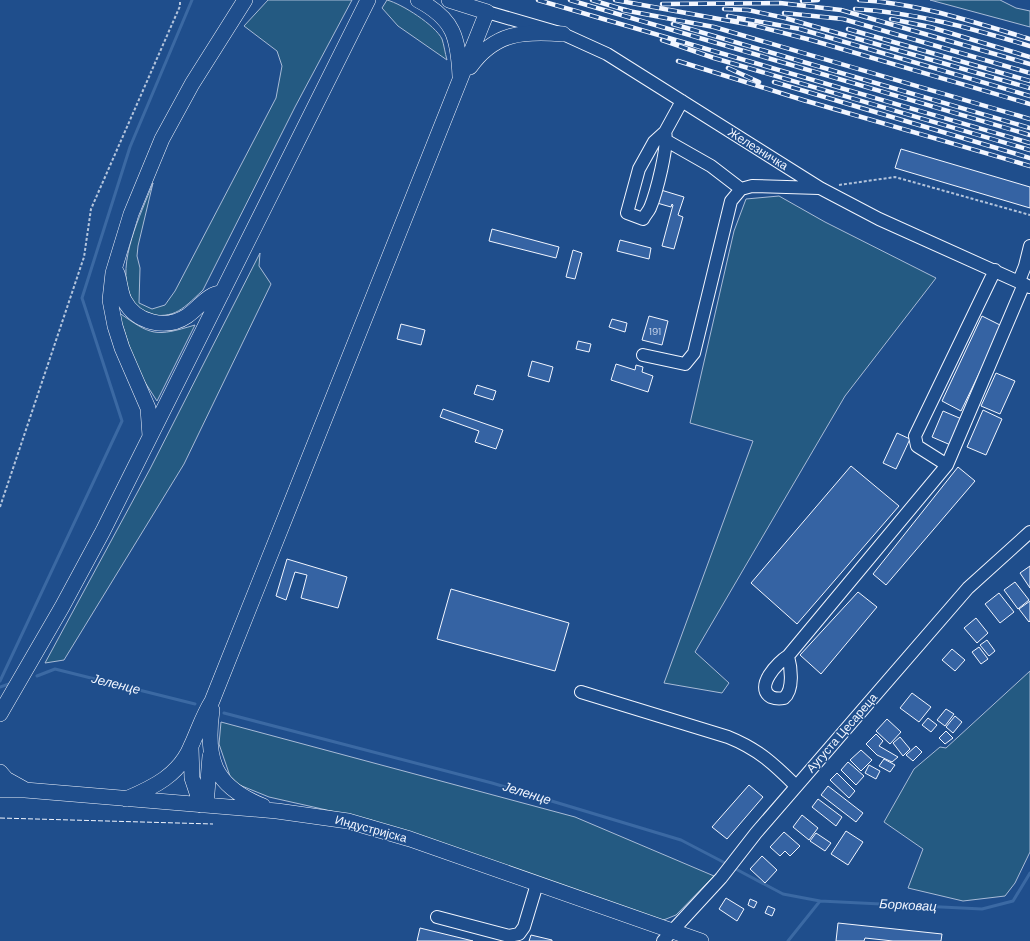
<svg xmlns="http://www.w3.org/2000/svg" width="1030" height="941" viewBox="0 0 1030 941" font-family="'DM Sans',sans-serif">
	<style>
		.green { fill: #245a82; stroke: #a8bbd7 }
		.lines { fill: none; stroke-linecap: round; stroke-linejoin: round }
		.stream { stroke: #3b69a3; stroke-width: 3 }
		.building { fill: #3563a3; stroke: #f2f6ff }
		.minor-casing { stroke: #f2f6ff; stroke-width: 14 }
		.major-casing { stroke: #f2f6ff; stroke-width: 16 }
		.path { stroke: #b3c4dc; stroke-width: 2; stroke-dasharray: 3 2; stroke-linecap: butt }
		.minor { stroke: #1f4e8c; stroke-width: 12 }
		.major { stroke: #1f4e8c; stroke-width: 15 }
		.rail-casing { stroke: #f2f6ff; stroke-width: 4.5 }
		.rail { stroke: #1f4e8c; stroke-width: 3; stroke-dasharray: 9; stroke-linecap: butt }
		.fence { stroke: #f2f6ff; stroke-width: 1; stroke-dasharray: 5 2; stroke-linecap: butt }
		.labels { text-anchor: middle; dominant-baseline: central; stroke-width: 3; stroke-linejoin: round; paint-order: stroke }
		.number-label { font-size: 10px; fill: #c3d1e8 }
		.street-label { font-size: 12px; fill: #f2f6ff; stroke: #1f4e8c }
		.water-label { font-size: 13px; font-style: italic; fill: #f2f6ff; stroke: #1f4e8c }
	</style>
	<rect width="100%" height="100%" fill="#1f4e8c"/>
	<path class="green" d="M268,0H352L295,107L203,290C180,312 173,320 141,313C138,308 132,302 130,295C116,263 141,214 153,183L138,246L137,256L140,268L139,303L152,309L165,305L175,291L276,98L282,66L277,51L244,26Z
		M387,0C402,4 435,25 442,39C444,45 445,53 447,60L398,26L382,8Z
		M930,0H1000L1016,8L1030,11V27Z
		M779,196L825,222L936,278L845,396L695,652L729,683L722,693L664,683L753,441L690,423L734,231L746,199Z
		M260,253L259,266L271,284L184,464L64,660L45,663L150,469Z
		M118,312C152,336 155,337 195,325L157,401L137,370Z
		M1030,671V852L1015,883L1005,896L963,901L908,888L923,849L884,822L914,769L940,747L946,748Z
		M221,722L575,817L714,876L676,915L661,921L371,820L269,797L232,782L219,744Z"/>
	<g class="lines">
		<path class="stream" d="M37,676L55,669L195,704
			M0,681L122,421L82,298L130,147L192,0
			M0,687L9,684
			M224,713L492,783L681,840L727,864
			M732,867L783,894L820,901
			M788,941L820,901L982,909L1013,901L1030,873"/>
	</g>
	<path class="building" d="M901,149L1030,187V208L895,168Z
		M661,190L684,197L678,215L683,217L674,249L662,246L673,205L672,204L671,207L657,203Z
		M492,229L559,247L556,258L489,241Z
		M620,240L651,248L649,259L617,251Z
		M573,250L582,253L575,279L566,277Z
		M649,316L668,321L662,345L642,340Z
		M982,316L1002,326L961,411L942,401Z
		M612,319L627,323L625,332L609,327Z
		M401,324L425,330L421,345L397,339Z
		M578,341L591,344L589,352L576,349Z
		M532,361L553,367L549,382L528,376Z
		M616,364L635,370L636,365L643,367L642,372L653,376L648,392L611,380Z
		M996,373L1015,381L1000,414L981,406Z
		M477,385L496,391L493,400L474,394Z
		M443,409L503,430L496,449L475,442L479,431L440,417Z
		M983,410L1002,419L986,455L967,447Z
		M943,411L964,420L953,446L932,437Z
		M897,433L910,439L896,469L883,463Z
		M851,466L899,506L797,624L751,583Z
		M958,467L975,481L886,585L873,574Z
		M287,559L347,577L338,608L301,598L307,575L295,572L286,600L276,596Z
		M1030,566V588L1020,573Z
		M1015,582L1029,600L1018,609L1004,590Z
		M451,589L569,623L555,671L437,639Z
		M858,592L877,607L821,674L800,655Z
		M999,593L1014,612L1000,623L985,604Z
		M1030,601V621L1029,622L1019,609Z
		M976,618L988,633L977,643L964,628Z
		M987,640L995,651L989,656L980,645Z
		M979,647L988,659L981,664L972,652Z
		M952,649L965,660L955,671L942,660Z
		M912,693L931,707L919,722L900,708Z
		M946,709L954,714L945,726L937,720Z
		M955,716L962,722L953,733L946,727Z
		M928,718L937,725L931,732L922,725Z
		M887,719L901,732L890,744L876,731Z
		M946,731L953,738L945,744L939,738Z
		M876,734L883,741L879,746L898,757L892,762L877,755L866,744Z
		M900,737L910,749L903,756L893,743Z
		M916,746L922,752L913,761L906,755Z
		M861,750L872,760L861,771L850,760Z
		M884,759L895,765L890,772L879,766Z
		M848,762L864,776L856,785L841,770Z
		M869,765L880,771L876,779L865,773Z
		M837,773L855,791L849,798L830,780Z
		M749,785L763,797L727,839L712,827Z
		M828,786L863,813L856,822L821,795Z
		M818,799L842,817L836,826L812,807Z
		M802,815L818,828L809,840L793,827Z
		M846,831L863,842L848,865L831,854Z
		M784,832L800,846L790,856L785,851L780,856L770,847Z
		M816,833L831,843L825,851L810,841Z
		M762,856L777,870L765,883L750,869Z
		M726,898L744,909L737,921L719,909Z
		M750,899L757,902L754,908L748,905Z
		M768,906L775,909L772,916L765,913Z
		M838,923L942,934L941,941H893L865,938L864,941H836Z
		M420,928L473,941H417Z
		M531,935L552,940V941H529Z"/>
	<g class="lines">
		<g class="minor-casing">
			<path id="minor" d="M487,12L563,34L607,54L820,188L879,219L1030,287
				M665,132C669,145 656,194 650,208C648,212 645,215 643,219L627,213L639,169L654,142L665,132L682,101
				M667,141L711,166L741,189
				M1019,281L1025,266L1030,246
				M643,355L685,364L694,353L731,201L741,189L752,186L819,188
				M947,465L917,446L915,436L995,270
				M788,656C791,667 794,690 784,698C780,699 776,699 771,697C754,687 778,662 788,656L947,465L1024,284
				M581,692L728,737C758,749 774,764 796,786
				M437,917L509,936L519,934L524,927L537,884
				M663,941L721,878L756,833L968,588L1030,532"/>
		</g>
		<g class="major-casing">
			<path id="major" d="M418,0C454,19 458,37 460,76
				M470,67C495,32 523,31 563,34
				M117,273C120,282 120,291 124,300C136,323 166,330 187,316C199,308 208,293 222,293
				M150,436L148,408L122,348L115,326L110,300L113,273L131,214L162,139L192,84L245,0
				M212,710C205,760 214,786 263,806
				M0,714L62,607L103,531L368,0
				M191,748L192,778L201,805
				M0,772L6,779L24,789
				M0,790H25L277,811L348,821L410,839L701,941
				M126,799C154,787 179,775 191,746C198,731 203,715 212,701L487,12L449,0
				M206,805L210,756"/>
		</g>
		<path class="path" d="M839,185L895,177L1030,215
			M0,507L84,257L91,209L180,6V0"/>
		<use href="#minor" class="minor"/>
		<use href="#major" class="major"/>
		<g class="rail-casing">
			<path id="rail" d="M538,0L1030,143
				M570,0L1030,135
				M592,0L629,11
				M615,0L752,25L811,40L1030,104
				M859,0C918,3 973,22 1030,39
				M802,1L818,0
				M662,4L780,3L841,10L1030,64
				M724,9L748,10L785,18L1030,88
				M855,9C918,13 970,28 1030,46
				M623,10L714,27L1030,119
				M784,13L843,19L1030,73
				M728,16L800,29L1030,96
				M891,19L930,27L1030,57
				M673,24L1030,128
				M848,29L1030,81
				M662,40L714,58L1030,150
				M678,61L803,100L1030,166
				M728,68L759,82
				M774,82L1030,158"/>
		</g>
		<use href="#rail" class="rail"/>
		<path class="fence" d="M0,818L213,824"/>
	</g>
	<g class="labels">
		<g class="number-label">
			<text x="655" y="331">191</text>
		</g>
		<g class="street-label">
			<text transform="translate(758 149) rotate(32)">Железничка</text>
			<text transform="translate(842 733) rotate(-49)">Аугуста Цесареца</text>
			<text transform="translate(371 829) rotate(15)">Индустријска</text>
		</g>
		<g class="water-label">
			<text transform="translate(116 684) rotate(14)">Јеленце</text>
			<text transform="translate(527 793) rotate(17)">Јеленце</text>
			<text transform="translate(908 905) rotate(3)">Борковац</text>
		</g>
	</g>
</svg>
